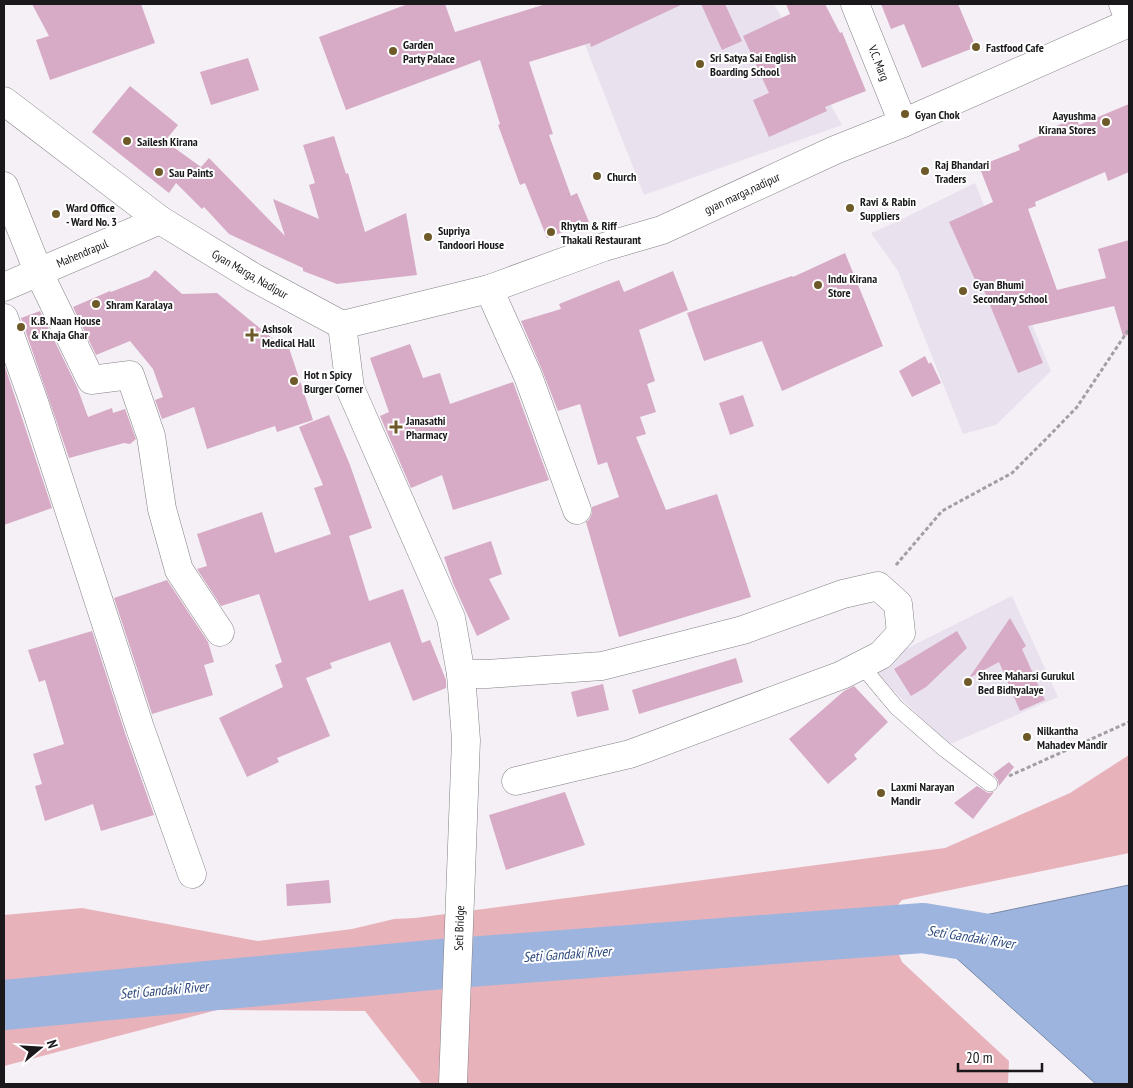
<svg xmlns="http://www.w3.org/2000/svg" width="1133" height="1088" viewBox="0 0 1133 1088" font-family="'PT Sans Narrow',sans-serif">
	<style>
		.built { fill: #e9e1ee }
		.forest { fill: #e8b2bb }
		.water { fill: #9db5de; stroke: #7686a4 }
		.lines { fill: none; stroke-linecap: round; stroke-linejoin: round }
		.river { stroke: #9db5de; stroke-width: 50 }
		.building { fill: #d7aac6 }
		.service-casing { stroke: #838085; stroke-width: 16 }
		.minor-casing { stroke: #838085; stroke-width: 29 }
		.secondary-casing { stroke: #838085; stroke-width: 29 }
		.primary-casing { stroke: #838085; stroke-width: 29 }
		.path { stroke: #a29fa3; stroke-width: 3; stroke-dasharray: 4 2.5; stroke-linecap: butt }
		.service { stroke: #fff; stroke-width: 15 }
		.minor { stroke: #fff; stroke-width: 28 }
		.secondary { stroke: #fff; stroke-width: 28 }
		.primary { stroke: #fff; stroke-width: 28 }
		.poi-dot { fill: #6e5a29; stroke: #fff; stroke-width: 2 }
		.labels { text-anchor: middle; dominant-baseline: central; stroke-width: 4; stroke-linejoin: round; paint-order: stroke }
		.poi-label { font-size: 12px; font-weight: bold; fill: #1a181b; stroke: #fff; text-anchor: start }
		.street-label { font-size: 12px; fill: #1a181b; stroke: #fff }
		.water-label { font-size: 14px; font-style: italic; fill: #2c497d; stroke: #fff }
	</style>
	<rect width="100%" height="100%" fill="#f4f0f6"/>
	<path class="built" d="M569,4H774L842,125L644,195Z
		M975,183L1051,371L996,425L963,434L898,271L871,233L892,224Z
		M1012,596L1058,697L948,745L870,667Z"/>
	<path class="forest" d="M1129,755V853L902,900L885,920L902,962L1009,1061L1008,1084H422L365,1011L217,1010L4,1066V915L82,908L258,941L352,929L394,919L415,918L945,848L1070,793Z"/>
	<path class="water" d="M1129,885V1084H1096L923,928Z"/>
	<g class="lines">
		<path class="river" d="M4,1005L442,964L923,928L1129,963"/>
	</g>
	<path class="building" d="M32,4H141L155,43L50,80L36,40L49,36Z
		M408,4H445L455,32L546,4H683L591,47L590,43L529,62L553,134L549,135L571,196L577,193L589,222L547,238L525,183L520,185L498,125L500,124L480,60L346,110L319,37Z
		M701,4H725L742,41L722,50Z
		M786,4H825L840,33L842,32L866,91L825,107L827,111L769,137L753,100L769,93L743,36L790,14Z
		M881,4H958L976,47L922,68L904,24L891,29Z
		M248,58L259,90L211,105L200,72Z
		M130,86L178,125L165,141L201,167L209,158L285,236L273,199L319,219L309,185L315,183L303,145L334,136L346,174L348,173L365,232L406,213L417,275L337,284L303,271V268L229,234L204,207L202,209L176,183L169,193L92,132Z
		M1129,104V172L1108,181L1105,172L1035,202L1036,206L1028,209L1057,290L1106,278L1098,249L1129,240V335L1123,336L1114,306L1028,326L1043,363L1018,373L980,281L976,282L949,222L993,202L979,166L1020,150L1018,145L1049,132L1048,130L1076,117L1079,125Z
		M845,253L883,346L782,391L762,341L704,361L687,313L792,276L793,277Z
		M155,270L182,294L217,293L284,348H289L313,420L277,432L275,426L207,449L194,407L162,419L155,400L163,397L153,369L130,341L96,355L73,307L110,291L111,292L149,277Z
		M673,271L688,310L639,330L655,381L647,384L656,412L640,417L646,434L636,437L666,510L717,494L751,597L619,637L586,522L589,520L592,513V507L619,497L607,462L598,465L580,404L558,411L542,370L521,321L561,309L559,304L619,280L624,292Z
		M40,311L77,387L88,417L112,408L113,413L125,409L136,439L130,444L124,443L69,458L21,318Z
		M410,344L423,378L440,373L450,404L513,382L549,480L453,510L442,475L411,488L380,416L389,412L370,358Z
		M925,356L929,364L931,362L941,383L912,397L899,371Z
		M4,364L52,508L4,525Z
		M743,395L754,426L730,435L719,403Z
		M329,415L350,465L372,528L349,536L369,601L403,589L422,643L430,640L446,680V688L413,701L390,642L330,663L332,668L306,678L330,736L277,758L279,762L247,777L219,718L283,687L275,665L282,662L259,594L221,606L197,569L207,566L197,534L262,512L275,553L331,534L314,488L323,485L299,427Z
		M491,541L502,574L489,579L510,619L477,636L453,583L444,557Z
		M167,580L208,642L214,662L204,665L213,695L152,714L114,598Z
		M1010,618L1026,646L1022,649L1045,700L1020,711L999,662L969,678Z
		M92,631L125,733L154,815L101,831L93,804L45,821L35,786L42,784L33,754L64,744L45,680L39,682L28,650Z
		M957,631L967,648L926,687L911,696L894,669Z
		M736,658L743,682L639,714L632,690Z
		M603,684L609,710L577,717L571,692Z
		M854,686L888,722L854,755L857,759L828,784L789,739L844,691Z
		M1009,762L1014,767L999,786L998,780L993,774Z
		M977,786L988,793L994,792L973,819L954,803Z
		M565,792L585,845L506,870L489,815Z
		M329,880L331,903L287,906L286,884Z"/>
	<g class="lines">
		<g class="service-casing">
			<path id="service" d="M861,665L896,707L944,749L990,784"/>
		</g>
		<g class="minor-casing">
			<path id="minor" d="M855,4L903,123
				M1123,4L1129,19
				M38,271L91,380L130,375L151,436L162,509L179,570L220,632
				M489,289L528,376L577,510
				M4,318L34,402L140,728L192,874
				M461,674H487L602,666L743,630L843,594L878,586L898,604L901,633L881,655L842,675L630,754L516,781"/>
		</g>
		<g class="secondary-casing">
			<path id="secondary" d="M4,101L160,220
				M4,186L38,271
				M342,325L350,388L451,618L461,674L466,740L453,1084"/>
		</g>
		<g class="primary-casing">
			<path id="primary" d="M4,287L160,220L253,277L342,325L489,289L604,247L662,230L835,150L903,123L1129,23"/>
		</g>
		<path class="path" d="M896,565L942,511L1012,473L1048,437L1077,407L1129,329
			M1009,776L1129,722"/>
		<use href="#service" class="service"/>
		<use href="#minor" class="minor"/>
		<use href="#secondary" class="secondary"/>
		<use href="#primary" class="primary"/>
	</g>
	<g class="poi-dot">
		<circle cx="976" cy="47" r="5"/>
		<circle cx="393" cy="51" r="5"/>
		<circle cx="700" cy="64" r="5"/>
		<circle cx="905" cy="114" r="5"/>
		<circle cx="1106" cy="122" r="5"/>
		<circle cx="127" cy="141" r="5"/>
		<circle cx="925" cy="171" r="5"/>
		<circle cx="159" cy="172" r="5"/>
		<circle cx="597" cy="176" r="5"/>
		<circle cx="850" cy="208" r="5"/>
		<circle cx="56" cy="214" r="5"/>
		<circle cx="551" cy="232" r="5"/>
		<circle cx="428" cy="237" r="5"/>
		<circle cx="818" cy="285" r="5"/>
		<circle cx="963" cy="291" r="5"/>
		<circle cx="96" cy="304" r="5"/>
		<circle cx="21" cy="327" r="5"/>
		<path d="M249.5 327.5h5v5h5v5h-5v5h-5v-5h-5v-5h5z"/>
		<circle cx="294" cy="381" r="5"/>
		<path d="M393.5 419.5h5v5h5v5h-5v5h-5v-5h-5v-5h5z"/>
		<circle cx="968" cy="682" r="5"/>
		<circle cx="1027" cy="737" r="5"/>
		<circle cx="881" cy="793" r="5"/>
	</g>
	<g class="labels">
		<g class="poi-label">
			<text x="403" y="44">Garden<tspan x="403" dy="14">Party Palace</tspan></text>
			<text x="986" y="47">Fastfood Cafe</text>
			<text x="710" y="57">Sri Satya Sai English<tspan x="710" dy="14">Boarding School</tspan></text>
			<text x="915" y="114">Gyan Chok</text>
			<text x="1096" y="115" text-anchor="end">Aayushma<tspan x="1096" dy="14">Kirana Stores</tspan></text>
			<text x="137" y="141">Sailesh Kirana</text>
			<text x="935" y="164">Raj Bhandari<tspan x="935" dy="14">Traders</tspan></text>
			<text x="169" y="172">Sau Paints</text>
			<text x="607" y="176">Church</text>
			<text x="860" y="201">Ravi &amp; Rabin<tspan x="860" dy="14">Suppliers</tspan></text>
			<text x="66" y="207">Ward Office<tspan x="66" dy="14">- Ward No. 3</tspan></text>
			<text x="561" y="225">Rhytm &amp; Riff<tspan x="561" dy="14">Thakali Restaurant</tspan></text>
			<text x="438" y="230">Supriya<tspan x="438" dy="14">Tandoori House</tspan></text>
			<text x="828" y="278">Indu Kirana<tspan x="828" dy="14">Store</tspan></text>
			<text x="973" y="284">Gyan Bhumi<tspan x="973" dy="14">Secondary School</tspan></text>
			<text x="106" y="304">Shram Karalaya</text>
			<text x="31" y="320">K.B. Naan House<tspan x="31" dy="14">&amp; Khaja Ghar</tspan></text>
			<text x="262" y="328">Ashsok<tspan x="262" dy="14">Medical Hall</tspan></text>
			<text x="304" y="374">Hot n Spicy<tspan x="304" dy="14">Burger Corner</tspan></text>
			<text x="406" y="420">Janasathi<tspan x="406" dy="14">Pharmacy</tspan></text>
			<text x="978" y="675">Shree Maharsi Gurukul<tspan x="978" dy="14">Bed Bidhyalaye</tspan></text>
			<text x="1037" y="730">Nilkantha<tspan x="1037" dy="14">Mahadev Mandir</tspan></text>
			<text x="891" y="786">Laxmi Narayan<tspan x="891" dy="14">Mandir</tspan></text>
		</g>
		<g class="street-label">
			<text transform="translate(879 63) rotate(68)">V.C. Marg</text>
			<text transform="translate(742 193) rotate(-25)">gyan marga,nadipur</text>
			<text transform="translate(82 253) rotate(-23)">Mahendrapul</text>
			<text transform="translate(250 274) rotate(30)">Gyan Marga, Nadipur</text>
			<text transform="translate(459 928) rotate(-88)">Seti Bridge</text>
		</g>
		<g class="water-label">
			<text transform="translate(971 937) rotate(9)">Seti Gandaki River</text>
			<text transform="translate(567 954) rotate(-4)">Seti Gandaki River</text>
			<text transform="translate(164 990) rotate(-5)">Seti Gandaki River</text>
		</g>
	</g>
	<rect width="1133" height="1088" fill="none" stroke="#1a181b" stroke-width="10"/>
	<g transform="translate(40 1048) rotate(72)" stroke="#ffffff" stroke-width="4" paint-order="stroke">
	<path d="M0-4L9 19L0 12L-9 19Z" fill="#1a181b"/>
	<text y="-8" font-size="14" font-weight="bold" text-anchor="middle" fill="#1a181b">N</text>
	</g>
	<path d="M958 1063v8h84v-8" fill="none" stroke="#1a181b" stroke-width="2.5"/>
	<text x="966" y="1063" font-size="15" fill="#1a181b" stroke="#ffffff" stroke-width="4" paint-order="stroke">20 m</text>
</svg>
